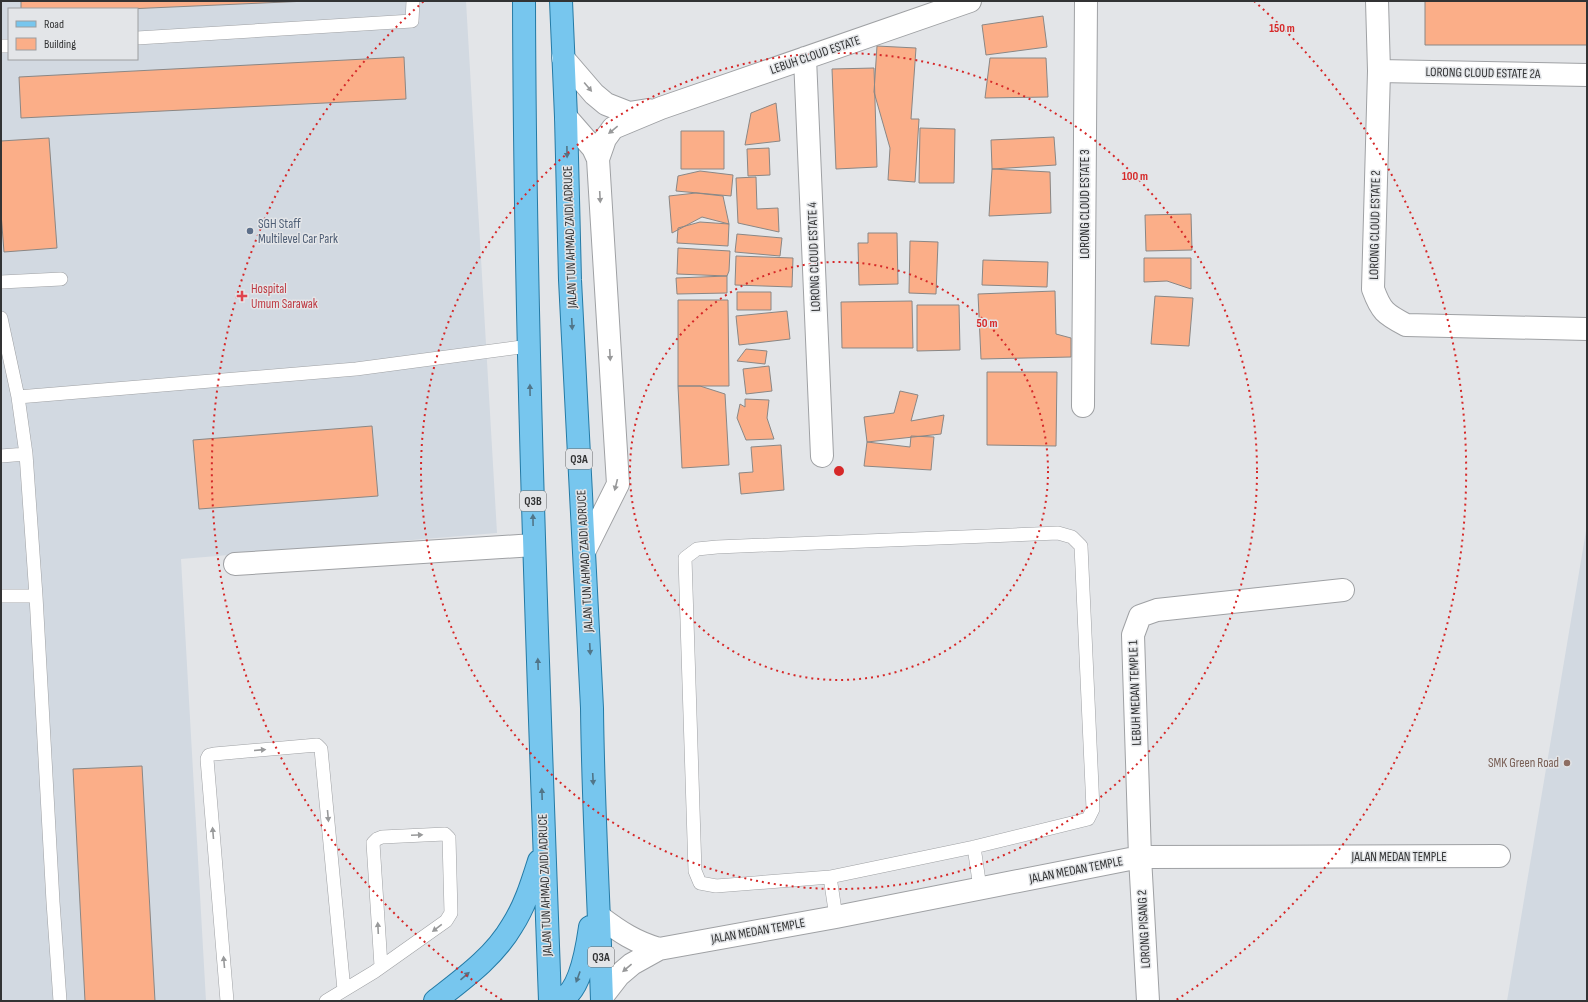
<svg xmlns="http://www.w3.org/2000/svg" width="1588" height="1002" viewBox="0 0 1588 1002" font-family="'Sofia Sans Condensed',sans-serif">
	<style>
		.built { fill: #d2d9e1; fill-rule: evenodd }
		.building { fill: #fbae88; stroke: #8a8785 }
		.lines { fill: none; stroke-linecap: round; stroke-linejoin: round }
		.service-casing { stroke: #9fa1a4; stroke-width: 14 }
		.minor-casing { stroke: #9fa1a4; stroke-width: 24 }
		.primary-casing { stroke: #247aa5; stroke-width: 24 }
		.service { stroke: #fff; stroke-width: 13 }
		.minor { stroke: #fff; stroke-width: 22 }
		.primary { stroke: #77c6ee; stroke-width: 22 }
		.oneway { fill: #98999a }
		.oneway2 { fill: #517588 }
		.ring { fill: none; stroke: #d62828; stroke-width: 2; stroke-dasharray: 2 4 }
		.service-dot { fill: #5c6f8a; stroke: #e3e5e8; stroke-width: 1.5 }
		.health-dot { fill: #e0444e; stroke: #e3e5e8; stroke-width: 1.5 }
		.education-dot { fill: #8d6e63; stroke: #e3e5e8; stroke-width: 1.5 }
		.labels { text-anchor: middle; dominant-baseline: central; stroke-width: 3; stroke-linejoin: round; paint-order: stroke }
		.shield { fill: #e3e5e8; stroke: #67686a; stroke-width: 1 }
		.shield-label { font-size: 12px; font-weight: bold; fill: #323334 }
		.street-label { font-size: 13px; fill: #323334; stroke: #e3e5e8 }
		.service-label { font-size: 13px; fill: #4e5e75; stroke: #e3e5e8; text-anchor: start }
		.health-label { font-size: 13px; fill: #be3a42; stroke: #e3e5e8; text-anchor: start }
		.education-label { font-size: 13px; fill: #785e54; stroke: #e3e5e8; text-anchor: end }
		.centre { fill: #d62828; stroke: #e3e5e8; stroke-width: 2 }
		.ring-label { font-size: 12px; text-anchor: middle; font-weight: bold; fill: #d62828; stroke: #e3e5e8; stroke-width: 3; stroke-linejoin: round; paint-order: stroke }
	</style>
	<rect width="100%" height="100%" fill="#e3e5e8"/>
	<path class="built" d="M1,1H466L497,533L181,559L206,1001H1ZM9,9H137V59H9Z
		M1587,525V1001H1507Z"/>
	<path class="building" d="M21,1H308L127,9H21Z
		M1425,1H1587V45H1425Z
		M1043,16L1047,47L986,55L982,25Z
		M877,46L916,48L911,119H919L915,182L888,180L890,148L874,92Z
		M404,57L406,99L21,118L19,77Z
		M990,58H1046L1048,97L985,98Z
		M874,68L877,167L836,169L832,69Z
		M776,103L780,141L745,145L751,113Z
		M920,128L955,129L954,183H919Z
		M681,131H724V169H681Z
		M1054,137L1056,165L992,169L991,140Z
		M49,138L57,248L4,252L1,213V141Z
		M769,148L770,175L748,176L747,149Z
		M992,169L1050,172L1051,213L989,216Z
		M700,171L733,175L731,196L676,191L678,176Z
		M756,177L757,209L778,208L779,232L738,223L736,178Z
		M696,193L723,196L729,224L702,217L672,233L669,196Z
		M1191,214L1192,250L1146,251L1145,215Z
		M700,222L729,224L728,246L677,243L678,228Z
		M868,233H897L898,284L859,285L858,243H868Z
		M737,234L782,238L780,256L735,252Z
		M910,241L938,242L936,294L909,293Z
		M678,248L730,251L729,271L727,276L677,274Z
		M736,256L793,258L792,287L735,285Z
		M1144,258H1191V289L1167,281L1144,282Z
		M983,260L1048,262L1047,287L982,285Z
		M727,276V293L677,294L676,278Z
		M1055,291L1056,334L1071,338V357L981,359L978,294Z
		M737,292H771V310H737Z
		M1155,296L1193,298L1189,346L1151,344Z
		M678,300H728L729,386H678Z
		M912,301L913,348H842L841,302Z
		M917,305H959L960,350L917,351Z
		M787,311L790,339L739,345L736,316Z
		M746,349L767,351L765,364L737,361Z
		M769,366L772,391L746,394L743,369Z
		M987,372H1057L1056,446L987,445Z
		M678,386H700L725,394L729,465L682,468Z
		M900,391L918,395L911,421L944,415L941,434L867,442L864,417L894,413Z
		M745,399L769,400L767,418L774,439L746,440L737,418L740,404L745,407Z
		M372,426L378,496L199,509L193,440Z
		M911,436L934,437L931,470L864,466L867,442L910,447Z
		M781,445L784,490L741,494L739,473L753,472L751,447Z
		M142,766L155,1001H85L73,769Z"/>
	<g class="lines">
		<g class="service-casing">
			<path id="service" d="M137,38L412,21L413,1
				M1,46H9
				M1,282L61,279
				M1,318L18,397L26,454L36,596L53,902L60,1001
				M18,397L356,369L529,346
				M1,456L26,454
				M1058,533L1072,537L1081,546L1093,809L1088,819L974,847L830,877L716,886L700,883L695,871L685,558L697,549L717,547Z
				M1,596H36
				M974,847L980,888
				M830,877L836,917
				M227,1001L207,759L209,755L214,754L317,745L321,749L344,990
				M326,1001L374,972L446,921L451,913L449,838L445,834L382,837L377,839L373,843L381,966"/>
		</g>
		<g class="minor-casing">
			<path id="minor" d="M1377,1L1379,71L1373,289C1381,311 1385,314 1406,325L1587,329
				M563,58L594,94L606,104L629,113L648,110
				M805,58L822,456
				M1379,71L1587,75
				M566,117L593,148L598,159
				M1083,406L1086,1
				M585,550L618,484L598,159L605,139L613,128L661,108L970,1
				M235,564L534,545
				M600,917C620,932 635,942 659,949
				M602,997L619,975L632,964L659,949L836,917L1140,857L1499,856
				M1148,1001L1140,857L1133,635L1140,616L1157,610L1343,590"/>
		</g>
		<g class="primary-casing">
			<path id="primary" d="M524,1C525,334 538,668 550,1001
				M561,1L566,117L570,280L592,708C593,806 599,903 602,1001
				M435,1001C463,979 494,957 512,926C525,906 532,883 539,861
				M559,1001C581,992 587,948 590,927"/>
		</g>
		<use href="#service" class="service"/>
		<use href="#minor" class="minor"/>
		<use href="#primary" class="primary"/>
	</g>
	<defs><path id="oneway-solid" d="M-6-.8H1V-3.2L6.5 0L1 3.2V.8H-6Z"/></defs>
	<g class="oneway">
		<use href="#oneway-solid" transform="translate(588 87) rotate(50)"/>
		<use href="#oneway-solid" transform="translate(613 130) rotate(141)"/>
		<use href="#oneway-solid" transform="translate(600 197) rotate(87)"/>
		<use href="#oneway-solid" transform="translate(610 355) rotate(87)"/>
		<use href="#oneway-solid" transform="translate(616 485) rotate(104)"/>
		<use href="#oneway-solid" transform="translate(260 750) rotate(-5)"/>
		<use href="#oneway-solid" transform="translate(328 816) rotate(85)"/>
		<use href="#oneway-solid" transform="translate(213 833) rotate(-95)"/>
		<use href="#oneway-solid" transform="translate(417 835) rotate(-3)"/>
		<use href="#oneway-solid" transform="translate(378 928) rotate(-93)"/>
		<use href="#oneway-solid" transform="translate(437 928) rotate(143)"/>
		<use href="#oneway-solid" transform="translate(224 962) rotate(-95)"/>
		<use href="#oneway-solid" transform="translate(627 968) rotate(140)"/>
	</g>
	<g class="oneway2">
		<use href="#oneway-solid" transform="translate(567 152) rotate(89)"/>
		<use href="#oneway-solid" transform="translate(572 324) rotate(87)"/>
		<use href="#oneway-solid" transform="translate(530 390) rotate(-91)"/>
		<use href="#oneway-solid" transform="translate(533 520) rotate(-91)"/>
		<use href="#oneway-solid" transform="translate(590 649) rotate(87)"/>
		<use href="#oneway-solid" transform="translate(538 664) rotate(-92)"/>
		<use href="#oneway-solid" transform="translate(593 779) rotate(87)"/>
		<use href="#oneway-solid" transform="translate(542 794) rotate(-92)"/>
		<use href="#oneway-solid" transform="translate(465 976) rotate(-41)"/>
		<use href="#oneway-solid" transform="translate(578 977) rotate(110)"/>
	</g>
	<g class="ring">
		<circle cx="839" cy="471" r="209"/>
		<circle cx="839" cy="471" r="418"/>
		<path d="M502 1000A627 627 0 0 1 424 1M1254 1A627 627 0 0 1 1176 1000"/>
	</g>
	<circle class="service-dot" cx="250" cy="231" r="4"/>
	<path class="health-dot" d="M240 290h4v4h4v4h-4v4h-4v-4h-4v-4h4z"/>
	<circle class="education-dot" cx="1567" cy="763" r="4"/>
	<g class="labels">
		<g class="shield">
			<rect x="566" y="449" width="26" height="20" rx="3"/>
			<rect x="520" y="491" width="26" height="20" rx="3"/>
			<rect x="588" y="947" width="26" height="20" rx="3"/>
		</g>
		<g class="shield-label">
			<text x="579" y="459">Q3A</text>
			<text x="533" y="501">Q3B</text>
			<text x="601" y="957">Q3A</text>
		</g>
		<g class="street-label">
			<text transform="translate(815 55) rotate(-19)">LEBUH CLOUD ESTATE</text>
			<text transform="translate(1483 73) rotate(1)">LORONG CLOUD ESTATE 2A</text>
			<text transform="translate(1085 204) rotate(-90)">LORONG CLOUD ESTATE 3</text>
			<text transform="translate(1375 225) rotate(-89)">LORONG CLOUD ESTATE 2</text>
			<text transform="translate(570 237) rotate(-92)">JALAN TUN AHMAD ZAIDI ADRUCE</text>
			<text transform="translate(814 257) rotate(-92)">LORONG CLOUD ESTATE 4</text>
			<text transform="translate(585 561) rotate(-93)">JALAN TUN AHMAD ZAIDI ADRUCE</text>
			<text transform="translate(1135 693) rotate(-92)">LEBUH MEDAN TEMPLE 1</text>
			<text x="1399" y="857">JALAN MEDAN TEMPLE</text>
			<text transform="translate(1076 870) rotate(-11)">JALAN MEDAN TEMPLE</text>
			<text transform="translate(545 885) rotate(-92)">JALAN TUN AHMAD ZAIDI ADRUCE</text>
			<text transform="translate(1144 929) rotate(-93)">LORONG PISANG 2</text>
			<text transform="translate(758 931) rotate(-10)">JALAN MEDAN TEMPLE</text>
		</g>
		<g class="service-label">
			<text x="258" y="224">SGH Staff<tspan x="258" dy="15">Multilevel Car Park</tspan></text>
		</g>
		<g class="health-label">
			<text x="251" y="289">Hospital<tspan x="251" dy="15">Umum Sarawak</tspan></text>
		</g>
		<g class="education-label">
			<text x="1559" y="763">SMK Green Road</text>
		</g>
	</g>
	<circle cx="839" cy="471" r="6" class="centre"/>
	<g class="ring-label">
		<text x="1282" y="32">150 m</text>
		<text x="1135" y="180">100 m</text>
		<text x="987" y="327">50 m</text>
	</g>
	<rect width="1588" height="1002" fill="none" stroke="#323334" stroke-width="4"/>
	<rect x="8" y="8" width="130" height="52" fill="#e3e5e8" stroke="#9c9ea0"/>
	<rect x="16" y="21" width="20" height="6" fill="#77c6ee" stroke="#9c9ea0"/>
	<text x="44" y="28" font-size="12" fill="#323334">Road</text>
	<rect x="16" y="38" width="20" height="12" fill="#fbae88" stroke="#9c9ea0"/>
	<text x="44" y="48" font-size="12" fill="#323334">Building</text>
</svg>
